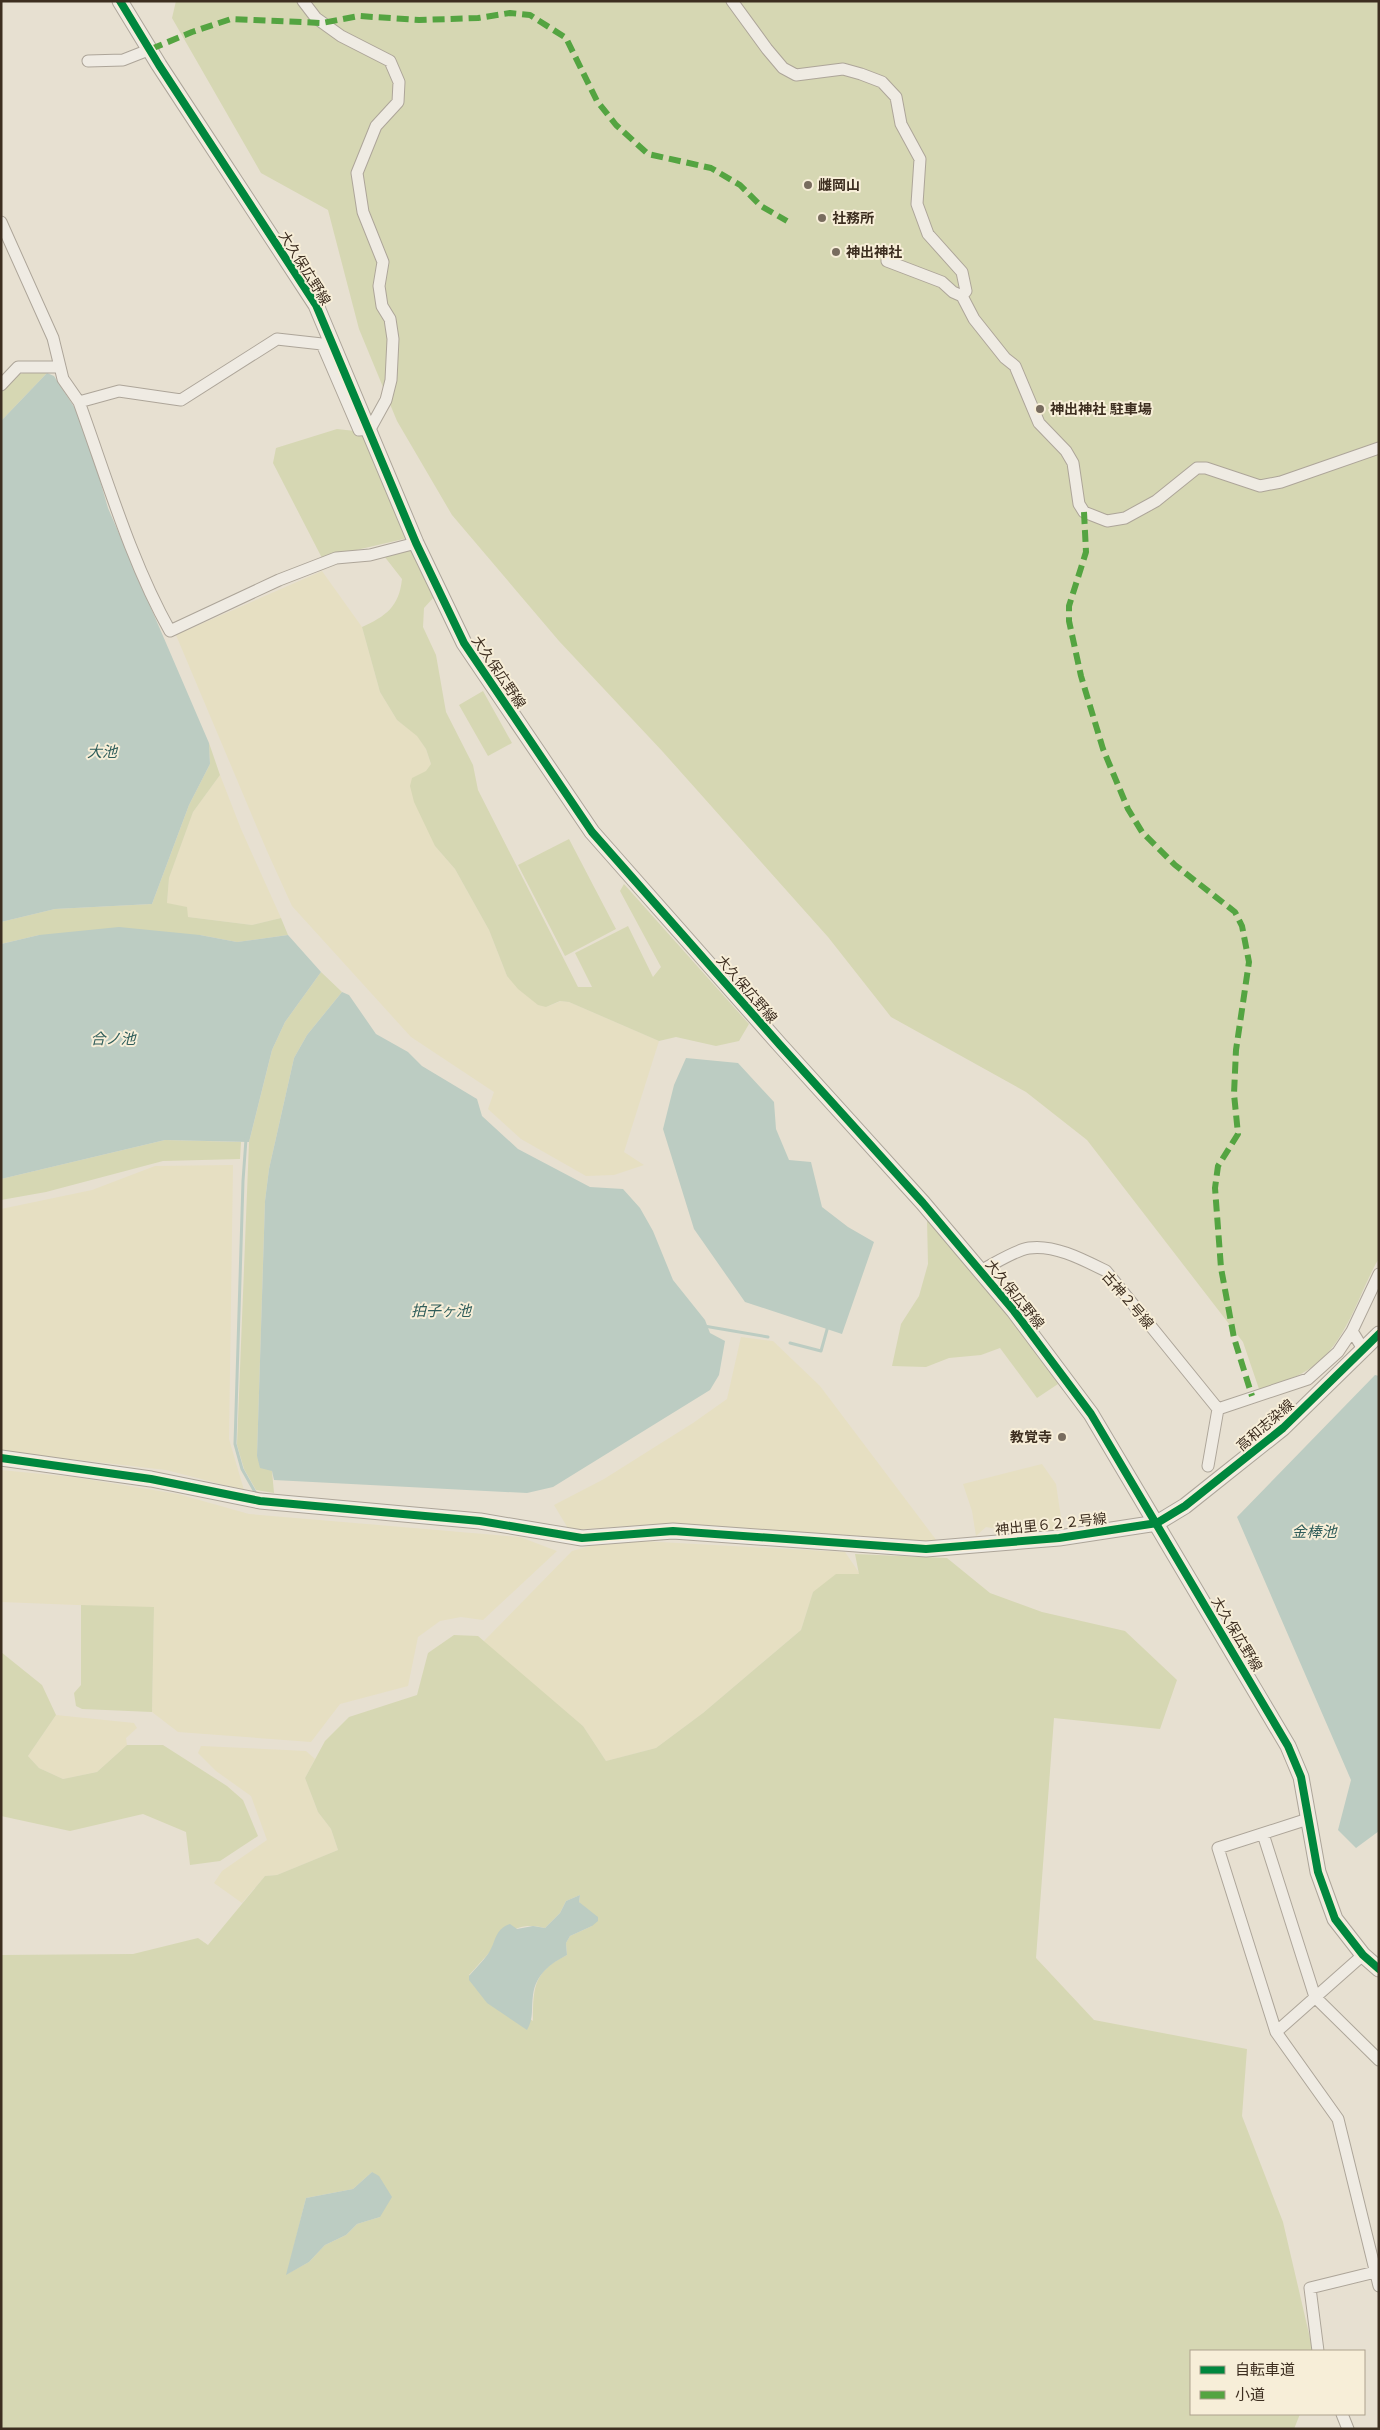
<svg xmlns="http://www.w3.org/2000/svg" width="1380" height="2430" viewBox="0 0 1380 2430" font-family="'Libre Baskerville','Noto Sans JP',serif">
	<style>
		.farmland { fill: #e6dfc2 }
		.green { fill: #d6d7b3; fill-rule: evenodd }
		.water { fill: #bcccc2 }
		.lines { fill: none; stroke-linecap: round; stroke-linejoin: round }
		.stream { stroke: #bcccc2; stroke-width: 3 }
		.minor-casing { stroke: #ada599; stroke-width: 13 }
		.tertiary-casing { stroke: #ada599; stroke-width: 17 }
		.minor { stroke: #efebe3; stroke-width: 11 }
		.tertiary { stroke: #efebe3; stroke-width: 15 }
		.quiet { stroke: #54a441; stroke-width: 6; stroke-dasharray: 12 6; stroke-linecap: butt }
		.cycleway-casing { stroke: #f7eed8; stroke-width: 11 }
		.cycleway { stroke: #00873e; stroke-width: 8 }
		.poi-dot { fill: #786c5e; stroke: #f7eed8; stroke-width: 2 }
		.labels { text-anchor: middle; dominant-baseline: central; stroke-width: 4; stroke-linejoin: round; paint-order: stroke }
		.poi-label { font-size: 14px; font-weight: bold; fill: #3d2e20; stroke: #f7eed8; text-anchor: start }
		.street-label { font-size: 14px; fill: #3d2e20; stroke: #f7eed8 }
		.water-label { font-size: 15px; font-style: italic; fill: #2f5d5a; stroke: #f7eed8 }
	</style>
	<rect width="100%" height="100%" fill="#e7e0d1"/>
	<path class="farmland" d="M322,571L362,627L380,692L397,720L417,735L426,749L431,764L427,771L435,846L455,869L489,930L507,976L546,1007L561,1001L569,1002L659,1041L624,1152L644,1165L614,1175L586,1176L521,1139L488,1109L494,1092L411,1037L292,906L267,851L176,635Z
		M220,775L241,829L281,918L252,925L188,917L167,903L169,878L193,812Z
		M233,1165L229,1439L244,1490L166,1470L1,1451V1209L92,1190L155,1166Z
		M741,1337L773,1341L820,1386L937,1541L904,1542L659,1524L569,1530L554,1505L604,1479L693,1423L727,1399Z
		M1042,1464L1056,1484L1063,1531L1023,1534L986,1527L976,1536L972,1511L963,1484Z
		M1,1470L73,1477L178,1494L249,1514L520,1537L557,1551L483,1620L461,1617L440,1621L418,1637L408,1686L340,1704L311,1742L178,1732L152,1712L154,1608L1,1602Z
		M641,1541L845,1552L860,1574L813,1592L801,1630L703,1713L656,1748L606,1761L583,1726L483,1642L572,1551L594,1545Z
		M56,1715L134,1723L137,1728L126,1738L127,1745L97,1772L63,1779L39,1768L28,1756Z
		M201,1746L306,1751L315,1759L305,1778L318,1812L331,1829L338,1850L277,1875L265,1876L242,1903L214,1883L222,1871L267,1840L251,1796L216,1771L198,1753Z"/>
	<path class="green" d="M176,1H1379V1258C1357,1296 1346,1348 1306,1371C1291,1380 1275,1384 1259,1389L1243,1342L1087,1140L1026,1092L891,1017L828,937L663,752L559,641L452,515L397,421L359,329L328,210L261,173L172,18Z
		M33,370L47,373L1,421V391L20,374Z
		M337,429L364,432L408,538L322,558L273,463L276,448Z
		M413,549L434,597L424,608L423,627L436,655L446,712L473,765L478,790L578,987H592L575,953L628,926L653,977L661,967L620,891L624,884L749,1024L739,1041L716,1046L676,1037L659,1041L569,1002L560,1001L546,1007L538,1005L518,989L507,976L489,930L455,869L435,846L414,802L410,786L412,778L426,771L431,764L426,749L417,736L397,720L380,692L362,627C386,616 399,607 402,579L384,556Z
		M483,691L512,743L488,756L459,705Z
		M209,743L220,775L193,812L169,878L167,903L187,907L188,917L252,925L281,918L288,935L237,942L200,935H39L1,944V922L55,909L152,904L189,805L210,764Z
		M569,839L616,929L565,956L518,865Z
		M321,972L342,992L307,1035L294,1058L269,1169L265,1201L257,1456L272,1471L274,1493L256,1490L244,1469L237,1445L249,1142L272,1050L285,1022Z
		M165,1140L241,1142L240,1159L163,1161L46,1192L1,1200V1179Z
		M927,1219L992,1292L1061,1382L1037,1398L1000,1348L981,1355L949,1358L926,1367L892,1366L901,1324L919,1296L928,1264Z
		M855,1554L947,1558L990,1593L1042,1612L1125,1631L1177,1680L1160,1729L1054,1718L1036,1958L1094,2020L1247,2049L1242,2116L1283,2222L1313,2351H1191V2414H1300L1294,2429H1V1955L133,1954L198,1938L208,1945L265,1876L277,1875L338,1850L331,1829L318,1812L305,1778L325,1741L349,1717L417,1695L428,1653L454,1635L478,1636L583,1726L606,1761L656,1748L703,1713L801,1630L813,1592L836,1574H859ZM580,1895L579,1902L592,1926L570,1936L566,1943L567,1955C534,1971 533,1986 533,2021L469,1975C480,1964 504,1933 518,1928C527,1925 536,1926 545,1928L560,1913L566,1901ZM372,2172L380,2217L357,2224L346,2235L325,2245L309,2262L287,2274L306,2198L353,2189Z
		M81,1605L154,1607L152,1712L82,1709L76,1706L74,1693L81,1685Z
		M1,1652L42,1685L56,1715L28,1756L39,1768L63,1779L97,1772L127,1745H163L227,1786L243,1800L258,1836L220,1861L190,1865L186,1832L143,1814L70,1831L1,1816Z"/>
	<path class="water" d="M47,373L54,376L82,419L108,508L209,743L210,764L189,805L152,904L55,909L1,922V421Z
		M119,927L200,935L237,942L288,935L321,972L285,1022L272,1050L249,1142L165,1140L1,1179V944L39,935Z
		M342,992L349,995L376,1034L408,1052L422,1066L477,1099L482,1116L518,1149L590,1187L623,1189L640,1208L653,1231L673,1280L705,1320L710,1333L725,1341L719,1375L710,1390L553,1487L527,1493L274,1480L272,1471L260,1468L257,1456L265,1201L269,1169L294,1058L307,1035Z
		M686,1058L738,1063L774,1102L776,1129L789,1160L811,1162L822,1207L848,1227L874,1242L842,1334L745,1302L694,1229L663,1129L674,1085Z
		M1375,1375L1379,1376V1831L1356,1848L1338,1830L1351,1780L1237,1517Z
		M580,1895L579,1902L598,1917V1921L592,1926L570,1936L566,1943L567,1955C550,1964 536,1974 533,1995C531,2009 534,2018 527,2030L487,2003L469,1980V1976C476,1968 482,1962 488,1954C496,1943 494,1929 510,1924L517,1929L533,1926L545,1928L560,1913L566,1901Z
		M372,2172L379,2176L392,2197L380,2217L357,2224L346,2235L325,2245L309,2262L286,2275L306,2198L353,2189Z"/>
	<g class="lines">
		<path class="stream" d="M246,1139L243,1181L235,1444L242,1469L255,1492
			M704,1326L768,1337
			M790,1343L821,1351L828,1326"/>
		<g class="minor-casing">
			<path id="minor" d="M732,1L767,49L783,68L796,75L843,69L861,74L882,82L896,97L901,124L920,159L917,204L928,234L962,272L966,291L962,296
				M88,61L123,60L151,49
				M1,222L53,338L63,379L79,402C106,476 131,562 170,631L279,580L336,558L370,555L416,543
				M887,261L942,282L953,292L962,296L974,319L1005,358L1015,366L1039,423L1066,451L1073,463L1079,504L1084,512L1107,521L1125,518L1156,501L1197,468H1206L1260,486L1281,482L1379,448
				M1,385L18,367H60
				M79,402L119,391L181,400L277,339L322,344L359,430L370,429L386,400L391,380L393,339L390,319L382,306L379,286L383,262L363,212L357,173L376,126L398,102L399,82L390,61L341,36L316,18L303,1
				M980,1271C994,1264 1015,1250 1029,1248C1054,1244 1084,1260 1106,1271L1218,1409
				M1363,1349L1352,1331L1379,1274
				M1208,1466L1218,1409L1308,1379L1338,1352L1352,1331
				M1308,1819L1218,1848L1276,2032L1338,2119L1379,2286
				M1263,1834L1315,1997L1379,2060
				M1276,2032L1363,1955
				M1318,2351L1310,2288L1379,2271
				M1342,2414L1348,2429"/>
		</g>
		<g class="tertiary-casing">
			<path id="tertiary" d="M120,1L159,65L316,305L416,543L464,643L592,832L780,1045L923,1203L1014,1311L1091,1414L1288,1746L1301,1777L1318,1872L1335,1919L1363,1955L1379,1969
				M1,1458L151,1479L260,1501L480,1521L582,1538L673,1531L926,1549L1059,1538L1157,1523L1185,1506L1283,1428L1379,1334"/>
		</g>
		<use href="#minor" class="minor"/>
		<use href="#tertiary" class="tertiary"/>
		<path class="quiet" d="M151,49L192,32L231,19L322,23L359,16L419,20L478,18L510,13L530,15L566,38L597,101L616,125L648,154L711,168L740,185L761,206L787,221
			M1084,512L1086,552L1069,606V621L1081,676L1103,749L1128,809L1142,832L1175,865L1235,912L1242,926L1249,962L1236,1050L1234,1094L1238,1134L1218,1166L1215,1188L1221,1268L1234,1338L1252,1396"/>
		<g class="cycleway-casing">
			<path id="cycleway" d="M120,1L159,65L316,305L416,543L464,643L592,832L780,1045L923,1203L1014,1311L1091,1414L1288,1746L1301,1777L1318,1872L1335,1919L1363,1955L1379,1969
				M1,1458L151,1479L260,1501L480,1521L582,1538L673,1531L926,1549L1059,1538L1157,1523L1185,1506L1283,1428L1379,1334"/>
		</g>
		<use href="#cycleway" class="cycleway"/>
	</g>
	<g class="poi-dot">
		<circle cx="808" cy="185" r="5"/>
		<circle cx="822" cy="218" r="5"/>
		<circle cx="836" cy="252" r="5"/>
		<circle cx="1040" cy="409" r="5"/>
		<circle cx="1062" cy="1437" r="5"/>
	</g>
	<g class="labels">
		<g class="poi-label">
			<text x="818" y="185">雌岡山</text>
			<text x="832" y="218">社務所</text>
			<text x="846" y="252">神出神社</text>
			<text x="1050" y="409">神出神社 駐車場</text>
			<text x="1052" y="1437" text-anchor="end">教覚寺</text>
		</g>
		<g class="street-label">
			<text transform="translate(305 268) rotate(58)">大久保広野線</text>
			<text transform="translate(499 672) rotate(56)">大久保広野線</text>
			<text transform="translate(747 989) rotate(49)">大久保広野線</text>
			<text transform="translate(1015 1294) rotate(51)">大久保広野線</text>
			<text transform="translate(1128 1300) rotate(49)">古神２号線</text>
			<text transform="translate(1265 1425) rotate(-41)">高和志染線</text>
			<text transform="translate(1051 1524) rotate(-6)">神出里６２２号線</text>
			<text transform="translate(1237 1634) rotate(59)">大久保広野線</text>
		</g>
		<g class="water-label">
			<text x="102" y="751">大池</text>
			<text x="113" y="1038">合ノ池</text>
			<text x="441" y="1310">拍子ヶ池</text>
			<text x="1314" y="1531">金棒池</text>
		</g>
	</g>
	<rect width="1380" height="2430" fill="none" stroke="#3d2e20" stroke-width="5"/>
	<rect x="1190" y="2350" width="175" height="65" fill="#f7eed8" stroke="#ada18e"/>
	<rect x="1200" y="2366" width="25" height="8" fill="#00873e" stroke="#ada18e"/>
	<text x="1235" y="2375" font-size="15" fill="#3d2e20">自転車道</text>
	<rect x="1200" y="2391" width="25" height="8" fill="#54a441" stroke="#ada18e"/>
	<text x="1235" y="2400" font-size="15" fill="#3d2e20">小道</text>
</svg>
